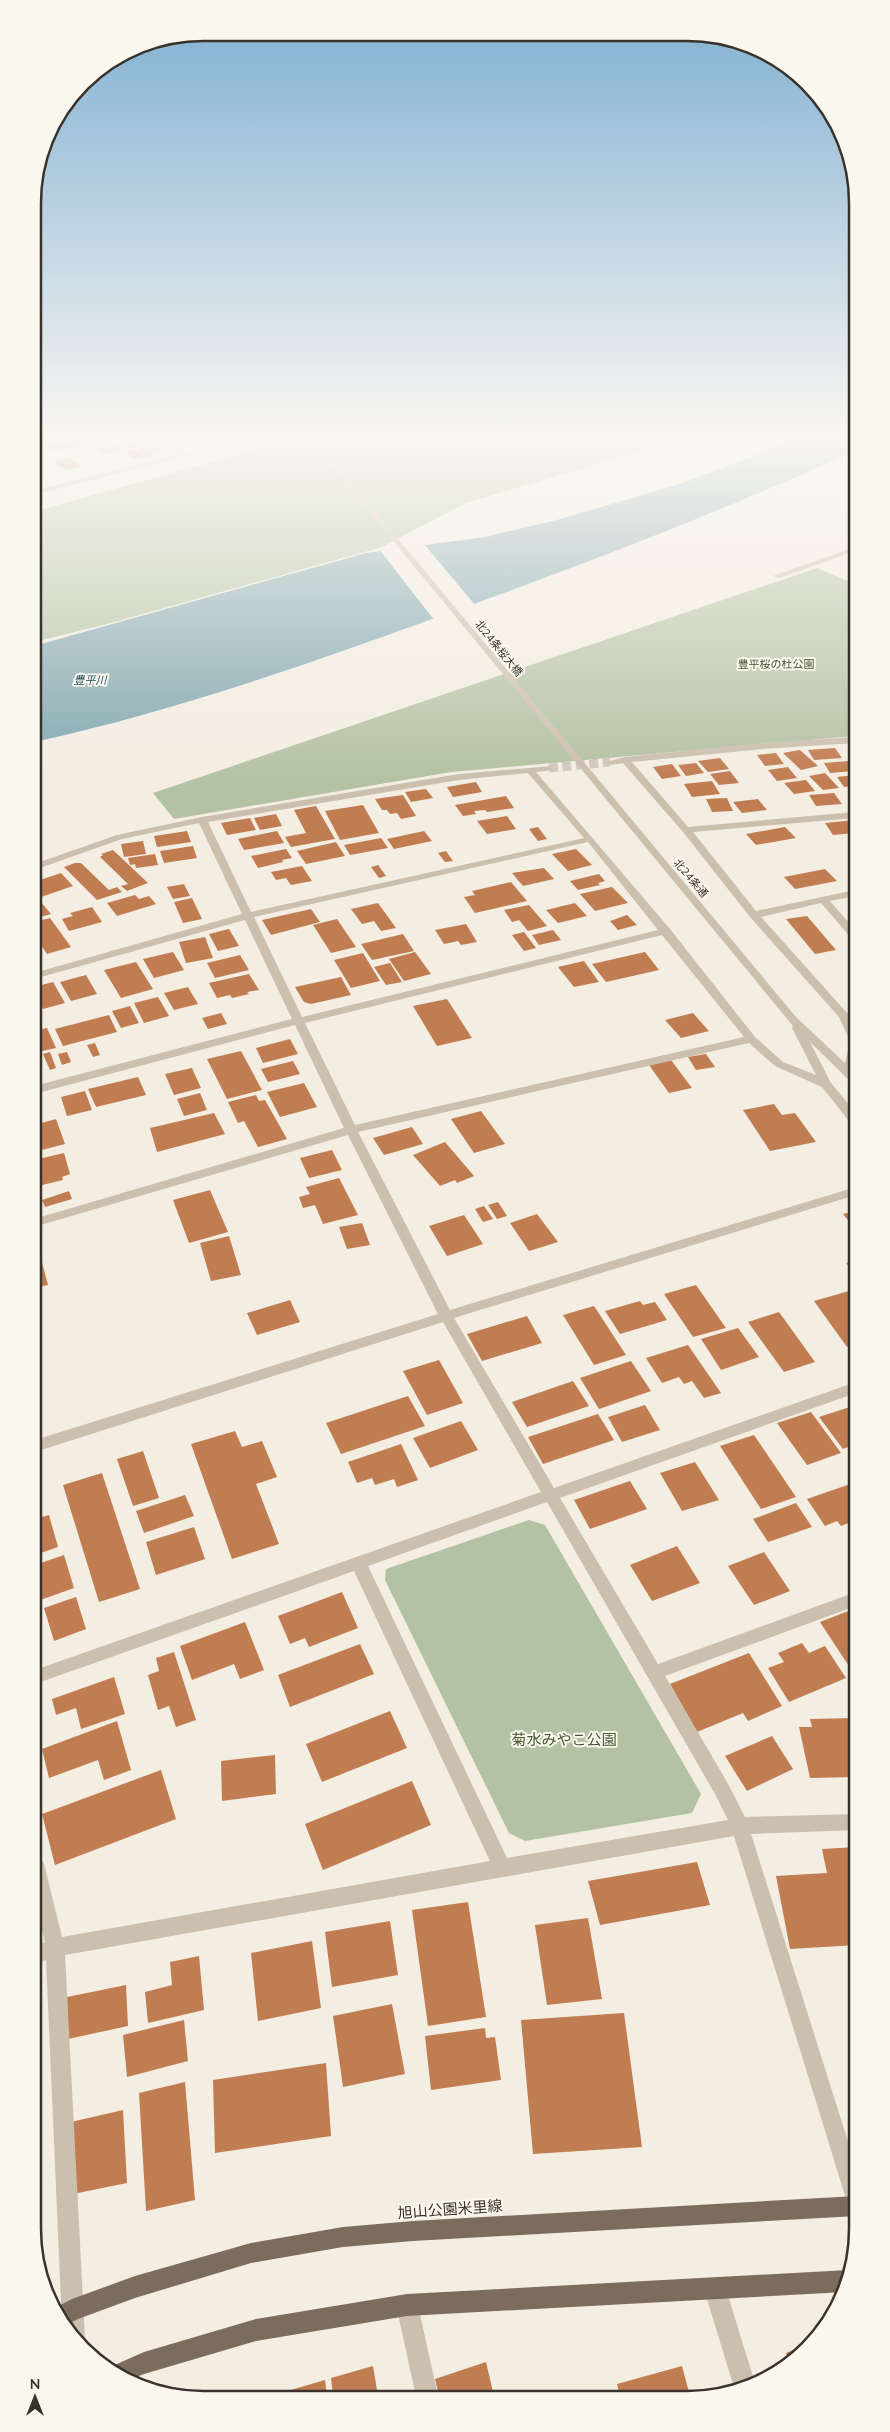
<svg xmlns="http://www.w3.org/2000/svg" width="890" height="2432" viewBox="0 0 890 2432" font-family="Mulish,'Noto Sans JP',sans-serif">
	<style>
		.green { fill: #b3c2a2 }
		.water { fill: #82a7af }
		.pier { fill: #f3ede2 }
		.building { fill: #c17d52 }
		.lines { fill: none; stroke-linecap: round; stroke-linejoin: round }
		.minor-tunnel { stroke: #cec8be; stroke-width: 9; stroke-dasharray: 9 4.5; stroke-linecap: butt }
		.minor { fill: #cbbfae; fill-rule: evenodd }
		.major { fill: #7b6c5e; fill-rule: evenodd }
		.labels { text-anchor: middle; dominant-baseline: central; stroke-width: 4; stroke-linejoin: round; paint-order: stroke }
		.far-street-label { font-size: 11px; fill: #3a322c; stroke: #faf7ef }
		.far-park-label { font-size: 11px; fill: #445730; stroke: #faf7ef }
		.far-water-label { font-size: 11px; font-style: italic; fill: #224f5a; stroke: #faf7ef }
		.near-park-label { font-size: 15px; fill: #445730; stroke: #faf7ef }
		.near-street-label { font-size: 15px; fill: #3a322c; stroke: #faf7ef }
		.rim { fill: none; stroke: #3a322c; stroke-width: 2.5 }
	</style>
	<rect width="100%" height="100%" fill="#f3ede2"/>
	<path class="green" d="M298,440H677L466,503L382,547L111,623L34,642L33,512L240,454Z
		M817,568L855,584V736L451,772L174,819L153,793Z
		M529,1520L545,1525L701,1794L692,1813L525,1841L509,1833L385,1580L386,1569Z"/>
	<path class="water" d="M786,440H855V451C718,513 577,567 435,618C303,666 171,712 34,742V646L366,553L485,537L557,520L680,484L754,456Z"/>
	<path class="pier" d="M423,543L476,606L435,621L379,549Z"/>
	<path class="building" d="M33,440H116L117,442L50,451L47,447L37,448Z
		M136,440H155V441L149,442L152,445L126,449L120,443Z
		M118,445L123,451L103,454L97,448Z
		M161,446L165,450L151,452L154,456L145,457L139,449Z
		M138,450L144,457L132,459L127,451Z
		M69,458L82,466L66,470L53,462Z
		M835,748L842,758L814,760L808,750Z
		M800,750L818,766L801,770L783,753Z
		M776,753L784,764L765,766L757,755Z
		M720,758L729,769L708,772L698,761Z
		M849,761L855,771L830,773L824,763Z
		M696,763L704,773L686,776L678,765Z
		M672,764L681,776L662,779L653,767Z
		M788,767L797,778L777,781L768,770Z
		M730,771L739,783L719,785L710,774Z
		M825,773L839,788L823,790L809,776Z
		M855,775V786L844,787L837,777Z
		M806,780L815,791L794,794L784,783Z
		M712,781L720,794L692,797L684,784Z
		M476,782L482,792L453,797L447,787Z
		M426,789L433,798L411,802L405,792Z
		M834,793L842,804L816,806L809,795Z
		M403,795L416,816L401,819L397,813L390,814L387,810H382L375,799Z
		M506,796L514,808L487,812L485,810L474,811L476,814L463,816L455,805Z
		M727,798L733,811L712,812L706,799Z
		M758,799L767,810L742,813L733,802Z
		M363,805L379,833L340,840L325,811Z
		M316,806L335,839L291,847L285,837L306,833L294,810Z
		M276,814L282,826L260,830L254,818Z
		M507,816L516,829L487,834L477,821Z
		M250,818L256,830L227,835L221,823Z
		M855,820V833L833,835L825,823Z
		M538,827L547,839L538,841L529,829Z
		M785,827L796,838L756,845L746,834Z
		M187,831L191,842L157,847L154,836Z
		M277,831L284,843L244,850L238,839Z
		M424,831L432,841L394,849L387,839Z
		M381,838L388,848L350,855L344,845Z
		M143,841L146,854L124,857L121,844Z
		M336,842L345,856L306,864L297,851Z
		M193,846L197,858L164,863L160,851Z
		M286,849L292,858L282,860L283,862L258,868L251,856Z
		M576,849L592,865L568,871L552,854Z
		M113,850L148,883L127,891L121,886L128,884L100,857L103,855L101,854Z
		M446,851L453,861L445,862L438,853Z
		M155,854L158,865L136,868L135,864L130,865L128,858Z
		M75,863H81L109,890L117,887L122,892L97,900L64,867Z
		M378,865L386,876L379,878L371,867Z
		M302,866L312,881L291,885L286,878L276,880L271,872Z
		M544,868L554,879L523,886L512,873Z
		M825,869L837,881L795,889L784,877Z
		M61,873L73,886L41,897L34,889V882Z
		M599,874L605,881L598,883L600,885L578,890L570,881Z
		M511,882L527,901L475,913L464,897L475,895L472,891Z
		M184,884L190,896L173,899L167,887Z
		M612,887L628,903L595,911L580,894Z
		M34,894L51,914L34,919Z
		M135,895L139,899L149,896L156,904L117,916L107,903Z
		M192,898L202,919L183,923L174,902Z
		M378,903L396,928L381,931L374,921L362,924L351,909Z
		M575,903L587,916L558,923L546,910Z
		M529,905L547,926L528,931L519,920L512,922L504,910Z
		M92,907L102,922L69,931L62,919L73,916L70,913Z
		M311,909L320,922L271,935L262,920Z
		M627,915L637,925L618,930L610,921Z
		M807,916L836,950L815,954L786,919Z
		M50,918L71,947L47,954L34,935V922Z
		M337,919L356,947L331,953L313,925Z
		M466,924L477,942L461,945L458,941L444,944L435,930Z
		M229,929L239,946L218,951L209,934Z
		M553,930L561,940L539,945L532,935Z
		M524,932L536,948L524,951L512,935Z
		M403,934L414,951L372,960L361,944Z
		M205,937L213,958L186,963L179,942Z
		M173,952L184,970L154,978L143,959Z
		M415,952L431,974L404,981L389,959Z
		M645,952L659,970L606,982L592,964Z
		M363,953L380,981L351,988L334,960Z
		M240,955L249,970L215,978L207,963Z
		M584,961L599,982L574,987L558,967Z
		M136,962L153,989L121,998L104,970Z
		M390,963L402,982L386,985L374,967Z
		M249,974L259,990L247,992L249,994L232,998L230,995L217,998L209,983Z
		M86,975L97,994L71,1001L60,982Z
		M341,977L351,995L311,1004L304,1002L295,987Z
		M53,982L65,1003L43,1009L34,993V987Z
		M188,987L198,1004L174,1010L164,993Z
		M158,997L169,1016L144,1023L134,1003Z
		M447,999L472,1038L437,1046L413,1006Z
		M130,1006L139,1023L121,1028L112,1011Z
		M221,1013L227,1024L208,1029L202,1018Z
		M693,1013L709,1031L681,1038L665,1020Z
		M109,1015L117,1032L63,1046L55,1029Z
		M47,1028L56,1048L34,1053V1031Z
		M290,1039L298,1054L263,1063L256,1048Z
		M95,1043L100,1055L93,1057L87,1045Z
		M241,1051L262,1090L227,1099L207,1059Z
		M50,1052L56,1068L50,1070L43,1054Z
		M67,1052L71,1062L62,1065L58,1054Z
		M706,1054L715,1067L696,1070L688,1057Z
		M671,1060L692,1088L669,1093L649,1065Z
		M293,1061L300,1074L268,1082L261,1069Z
		M192,1068L201,1088L174,1095L165,1074Z
		M138,1077L146,1095L96,1107L88,1089Z
		M304,1083L317,1107L280,1117L267,1092Z
		M85,1091L92,1110L67,1116L61,1097Z
		M200,1093L207,1110L184,1116L177,1099Z
		M256,1095L259,1101L265,1100L287,1139L258,1147L244,1121L238,1123L228,1102Z
		M774,1104L782,1115L795,1113L816,1142L770,1151L743,1110Z
		M481,1111L505,1144L474,1153L451,1119Z
		M214,1113L225,1134L157,1152L150,1128Z
		M56,1119L65,1144L34,1152V1125Z
		M412,1127L423,1144L384,1155L373,1138Z
		M445,1142L474,1176L457,1183L455,1180L440,1186L413,1155Z
		M332,1150L342,1170L309,1178L300,1158Z
		M64,1153L70,1174L62,1177L63,1180L34,1187V1160Z
		M339,1178L358,1215L323,1224L315,1205L303,1208L299,1197L310,1194L306,1187Z
		M210,1190L228,1232L189,1243L173,1200Z
		M69,1191L72,1199L45,1207L42,1200Z
		M498,1202L507,1216L497,1219L488,1205Z
		M484,1206L493,1219L483,1222L475,1209Z
		M856,1211V1230L843,1214Z
		M537,1214L558,1242L529,1251L510,1223Z
		M464,1215L483,1244L447,1256L429,1226Z
		M362,1223L370,1245L347,1249L339,1227Z
		M229,1236L241,1275L211,1281L200,1243Z
		M38,1247L48,1285L34,1288V1248Z
		M856,1259V1275L846,1263Z
		M696,1285L726,1328L693,1337L664,1294Z
		M849,1291L856,1300V1345L847,1347L814,1301Z
		M290,1300L300,1322L257,1335L247,1313Z
		M640,1301L643,1305L655,1302L667,1320L620,1334L605,1311Z
		M594,1306L626,1355L594,1365L563,1315Z
		M779,1312L815,1362L784,1372L748,1322Z
		M527,1316L542,1343L482,1361L467,1334Z
		M738,1328L759,1357L721,1370L701,1339Z
		M688,1345L721,1393L704,1398L692,1381L684,1384L679,1377L662,1383L646,1358Z
		M439,1360L463,1403L427,1415L403,1371Z
		M631,1361L651,1391L599,1409L580,1378Z
		M573,1381L589,1406L527,1427L512,1402Z
		M408,1396L425,1426L341,1454L326,1423Z
		M645,1405L660,1430L622,1442L608,1417Z
		M856,1405V1444L843,1449L819,1417Z
		M811,1412L841,1453L807,1465L777,1423Z
		M598,1414L614,1440L543,1464L528,1437Z
		M461,1421L478,1450L430,1468L413,1438Z
		M235,1431L242,1447L262,1441L277,1477L256,1484L279,1544L232,1559L191,1444Z
		M754,1435L796,1497L761,1509L720,1446Z
		M401,1444L418,1480L397,1487L394,1479L375,1485L372,1478L357,1483L348,1462Z
		M143,1451L159,1498L133,1506L117,1459Z
		M695,1462L719,1500L682,1511L660,1473Z
		M102,1473L140,1589L99,1602L63,1485Z
		M630,1481L647,1509L590,1529L574,1500Z
		M856,1482V1524L854,1521L841,1526L837,1521L825,1526L807,1499Z
		M185,1495L194,1516L144,1533L136,1511Z
		M796,1503L812,1527L768,1542L753,1519Z
		M49,1515L58,1547L35,1555V1519Z
		M194,1527L205,1559L156,1575L146,1542Z
		M677,1546L700,1583L652,1601L630,1565Z
		M764,1552L790,1591L754,1605L728,1566Z
		M64,1555L74,1588L35,1602V1565Z
		M342,1592L358,1628L309,1647L305,1638L290,1644L278,1616Z
		M76,1597L86,1629L54,1641L44,1608Z
		M856,1608V1677L820,1622Z
		M245,1622L264,1670L240,1679L234,1664L192,1680L180,1646Z
		M802,1643L809,1653L825,1646L846,1678L789,1702L768,1668L784,1662L778,1653Z
		M360,1644L374,1674L290,1707L278,1675Z
		M174,1652L196,1720L176,1727L169,1706L158,1710L148,1675L159,1671L156,1658Z
		M749,1653L782,1706L748,1721L743,1713L697,1732L670,1684Z
		M114,1677L125,1714L81,1729L76,1708L56,1715L52,1699Z
		M390,1711L407,1748L322,1782L306,1744Z
		M855,1718L856,1777L810,1778L799,1727H812L810,1719Z
		M117,1721L131,1770L104,1780L98,1760L49,1778L42,1749Z
		M772,1736L793,1769L747,1791L725,1756Z
		M275,1755L276,1794L222,1801L221,1761Z
		M161,1770L176,1819L55,1865L42,1814Z
		M412,1781L431,1825L323,1870L305,1824Z
		M857,1847V1945L790,1949L776,1876L827,1873L822,1849Z
		M697,1862L710,1905L600,1925L588,1881Z
		M468,1902L486,2017L428,2026L412,1910Z
		M588,1918L602,1999L547,2005L535,1925Z
		M390,1921L398,1975L332,1987L325,1932Z
		M312,1941L321,2008L258,2021L251,1953Z
		M199,1956L204,2010L148,2023L145,1992L172,1985L170,1962Z
		M126,1985L128,2026L68,2039L67,1997Z
		M392,2004L405,2074L343,2087L333,2016Z
		M624,2013L642,2147L533,2154L521,2020Z
		M184,2020L188,2061L127,2077L123,2035Z
		M485,2028L486,2038L495,2037L501,2080L431,2090L425,2036Z
		M326,2063L331,2136L215,2153L213,2080Z
		M185,2082L195,2200L146,2211L139,2093Z
		M123,2110L127,2183L73,2194L71,2122Z
		M810,2343L811,2345L790,2363L786,2353Z
		M486,2362L494,2396H439L435,2379Z
		M373,2366L378,2396H333L331,2378Z
		M682,2366L690,2396H620L617,2384Z
		M325,2380L327,2396H270Z"/>
	<g class="lines">
		<path class="minor-tunnel" d="M549,768L610,762"/>
		<path class="minor" d="M167,440H173L184,454L239,440H250L33,495V491L179,455Z
			M310,440H316L796,1017L845,1063L849,1046L855,1043V1083L851,1082L810,1042L831,1083L856,1113V1126L852,1125L822,1087L775,1066L749,1043L358,1132L450,1310L856,1187V1195L454,1318L554,1488L856,1382V1393L560,1498L658,1664L856,1592V1606L665,1676L727,1782L745,1817L857,1814V1830L751,1834L857,2170V2212L850,2209L847,2202L734,1836L65,1955L85,2339L80,2347L62,2324L46,1960L35,1965V1946L45,1942L35,1903V1855L41,1858L44,1864L62,1937L490,1861L354,1571L35,1684V1670L541,1492L443,1322L35,1452V1440L438,1314L348,1135L34,1227V1219L344,1128L295,1025L34,1094V1086L292,1019L245,920L34,979V973L242,914L199,823L122,839L34,870V864L117,835L202,817L459,774L552,766V770L536,772L670,929L755,1037L783,1062L816,1075L792,1028L793,1026ZM528,773L584,838L251,912L208,822L459,780ZM588,842L658,930L302,1017L254,917ZM662,935L744,1037L355,1125L305,1023ZM547,1502L715,1794L728,1820L507,1858L368,1566Z
			M855,547V551L780,578L773,576Z
			M855,737V743L763,749L632,762L688,827L855,812V818L693,832L756,911L855,890V896L830,901L855,930V939L851,938L821,903L761,917L848,1014L855,1028V1042L849,1039L839,1017L750,917L683,832L623,763L610,765L606,762L625,757L763,743Z
			M715,2278L723,2281L726,2289L755,2383L735,2391L704,2289L707,2281Z
			M407,2294L415,2297L418,2305L438,2396H416L396,2305L399,2297Z"/>
		<path class="major" d="M857,2196V2216L413,2241L343,2247L251,2263L135,2298L78,2319L64,2326L53,2309L72,2299L135,2276L251,2243L343,2227L413,2221Z
			M848,2270L850,2271L845,2292L407,2316L256,2341L144,2374L126,2381L108,2368L144,2352L256,2319L407,2294Z"/>
	</g>
	<linearGradient id="sky" x2="0" y2="1"><stop stop-color="#7fafd1"/><stop offset="0.56" stop-color="#faf7f2"/><stop offset="1" stop-color="#faf7f2" stop-opacity="0"/></linearGradient>
	<rect width="890" height="781" fill="url(#sky)"/>
	<g class="labels">
		<g class="far-street-label">
			<text transform="translate(499 648) rotate(51)">北24条桜大橋</text>
			<text transform="translate(691 878) rotate(50)">北24条通</text>
		</g>
		<g class="far-park-label">
			<text x="776" y="664">豊平桜の杜公園</text>
		</g>
		<g class="far-water-label">
			<text x="90" y="680">豊平川</text>
		</g>
		<g class="near-park-label">
			<text x="564" y="1739">菊水みやこ公園</text>
		</g>
		<g class="near-street-label">
			<text transform="translate(450 2209) rotate(-4)">旭山公園米里線</text>
		</g>
	</g>
	<path d="M0 0H890V2432H0ZM203 41H687A162 162 0 0 1 849 203V2229A162 162 0 0 1 687 2391H203A162 162 0 0 1 41 2229V203A162 162 0 0 1 203 41Z" fill="#faf7ef" fill-rule="evenodd"/>
	<path class="rim" d="M203 41H687A162 162 0 0 1 849 203V2229A162 162 0 0 1 687 2391H203A162 162 0 0 1 41 2229V203A162 162 0 0 1 203 41Z"/>
	<g transform="translate(35 2397)" stroke="#faf7ef" stroke-width="4" paint-order="stroke">
	<path d="M0-4L9 19L0 12L-9 19Z" fill="#3a322c"/>
	<text y="-8" font-size="14" font-weight="bold" text-anchor="middle" fill="#3a322c">N</text>
	</g>
</svg>
